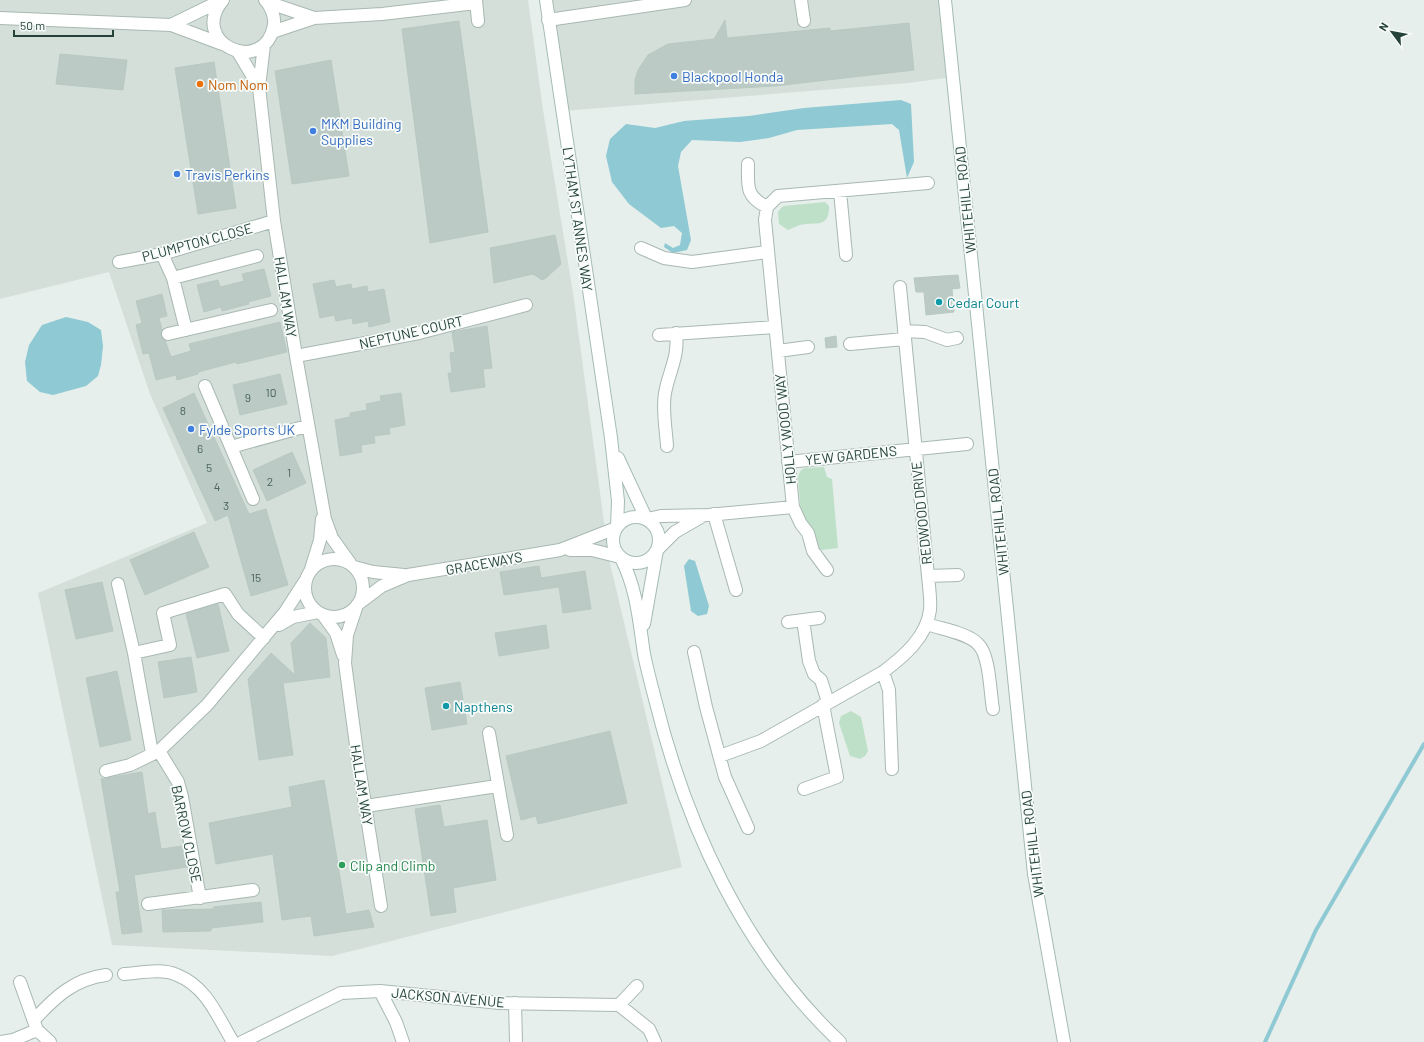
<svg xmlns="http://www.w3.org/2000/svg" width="1424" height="1042" viewBox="0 0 1424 1042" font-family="Barlow,sans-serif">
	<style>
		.built { fill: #d4dfda }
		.green { fill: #bfe0c8 }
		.water { fill: #8ec9d4 }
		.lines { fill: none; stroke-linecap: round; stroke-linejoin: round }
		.stream { stroke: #8ec9d4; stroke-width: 4 }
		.building { fill: #bbcac4; stroke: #b8c9c2 }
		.street-casing { stroke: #a8b8b2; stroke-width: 14 }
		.secondary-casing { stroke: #a4bbb3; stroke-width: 14 }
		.street { stroke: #fff; stroke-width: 12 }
		.secondary { stroke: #fff; stroke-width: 12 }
		.shop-dot { fill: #3f7fe0; stroke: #f7fbf9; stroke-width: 1.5 }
		.food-dot { fill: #e8710a; stroke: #f7fbf9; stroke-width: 1.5 }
		.culture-dot { fill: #0f9aa8; stroke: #f7fbf9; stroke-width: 1.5 }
		.leisure-dot { fill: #2e9e5b; stroke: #f7fbf9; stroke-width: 1.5 }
		.labels { text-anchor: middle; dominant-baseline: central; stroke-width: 3.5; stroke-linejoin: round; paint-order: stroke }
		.number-label { font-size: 12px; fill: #4a645c }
		.shop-label { font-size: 14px; fill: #366cbe; stroke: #f7fbf9; text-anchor: start }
		.food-label { font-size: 14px; fill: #c56008; stroke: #f7fbf9; text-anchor: start }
		.street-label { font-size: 14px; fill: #24423a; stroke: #f7fbf9 }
		.culture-label { font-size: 14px; fill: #0d838f; stroke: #f7fbf9; text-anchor: start }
		.leisure-label { font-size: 14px; fill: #27864d; stroke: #f7fbf9; text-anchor: start }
	</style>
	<rect width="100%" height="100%" fill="#e6efeb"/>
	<path class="built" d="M0,0H528L543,110L573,293L609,559L682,867L332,956L112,945L38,593L207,523L150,394L109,272L0,299Z
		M546,0H945L953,77L908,83L563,111Z"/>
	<path class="green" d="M825,202L829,206C829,225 821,223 806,224C800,224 793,228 788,230L779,224L778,212L783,206Z
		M824,467L827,477L832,479L838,548L822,550L818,547L801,518L798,476L801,470L805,468Z
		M851,711L861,717L868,751L865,756L860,759L850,756L839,723L841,716Z"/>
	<path class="water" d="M901,100L911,104L914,162L907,178L899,130L892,124L797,130L769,138L740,142L692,140L681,152L678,166L691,240L687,250L673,253L664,247L665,243L673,248L680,245L682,233L674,226L661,228L629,204L612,182L606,156L610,139L626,124L655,128L684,121L749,116L804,108Z
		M66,317L88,322L101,330L103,346L101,365L98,376L86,386L53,395L40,392L27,381L25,362L29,345L42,325Z
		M689,559L695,561L709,606L707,614L698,616L691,611L684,566Z"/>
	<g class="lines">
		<path class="stream" d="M1265,1042L1316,930L1424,744"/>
	</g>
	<path class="building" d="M725,20L727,38L830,28V31L909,23L914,70L775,86L635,94V80L638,70L648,55L668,44L714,39Z
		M459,21L488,232L430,243L402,29Z
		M60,54L127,60L123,90L56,84Z
		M331,60L349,176L292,184L275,71Z
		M214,62L236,208L198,214L175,68Z
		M555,235L561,264L546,278L542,280L533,274L494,283L490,248Z
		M264,269L271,296L248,302L249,304L222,311L221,307L204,312L197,285L218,280L220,287L244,281L242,274Z
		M958,275L960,288L952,289L954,312L926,315L924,292H916L914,278Z
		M334,280L336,287L351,284L352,289L367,286L368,292L384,289L390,322L369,327L368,321L353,324L352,318L336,321L334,315L320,318L313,284Z
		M162,294L167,316L159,318L162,330L161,335L165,340L171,357L191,351L189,344L280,322L287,352L237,364L236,362L198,372V374L177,380L176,375L156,380L149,353L143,354L136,325L142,323L136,301Z
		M487,326L492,368L483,369L485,387L451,392L448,373H452L450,353L455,352L452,332Z
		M836,336L837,347L826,348L825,338Z
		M280,374L287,404L240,415L233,385Z
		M194,393L249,514L266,509L288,585L251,596L228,515L215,521L163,408Z
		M401,393L405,425L389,428L390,434L374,436L375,443L361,445L362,452L340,456L335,420L350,417V413L367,410L366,404L381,401L380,396Z
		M292,452L306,483L267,501L253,470Z
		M194,532L209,567L145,595L130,560Z
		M539,566L541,578L585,571L591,609L563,613L559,587L504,595L500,572Z
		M102,582L113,631L76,639L65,590Z
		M218,604L229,651L197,658L186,614Z
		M310,623L326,638L330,677L283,683L293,755L259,760L248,679L271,653L295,675L291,643Z
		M546,625L549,648L499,656L495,633Z
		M191,657L197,692L164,698L158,662Z
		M117,671L131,740L100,747L86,678Z
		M460,682L467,724L432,730L425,688Z
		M610,731L627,803L538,824L536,816L521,820L506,756Z
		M142,772L148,814L155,812L161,849L183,846L187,867L134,875L142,932L122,934L116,892H120L101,779Z
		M324,780L346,914L369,910L374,927L314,936L311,916L282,920L273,854L216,864L209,823L292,807L289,787Z
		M440,805L444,827L487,820L496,880L453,888L456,912L431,916L415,809Z
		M261,902L263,922L211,928V931L163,932L162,910L214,909L213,907Z"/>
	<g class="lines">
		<g class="street-casing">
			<path id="street" d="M223,0C187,43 264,78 274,25C275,16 271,6 265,0
				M476,0L478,21
				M801,0L804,21
				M267,2L314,18
				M0,18L171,25L222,44
				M548,20L685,0
				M171,25L222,0
				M272,32L314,18L382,14L476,3
				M264,45L259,87L274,221L296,356L325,519L332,538L350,563
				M238,52L259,87
				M748,164C748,186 745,196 767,207
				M840,191L846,255
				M641,248L664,258L692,262L767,252
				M162,254L173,278L186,330
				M119,262L162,254L274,221
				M173,278L257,256
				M904,331L925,332L947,340L957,338
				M168,334L271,310
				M659,335L775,327
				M850,344L904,339
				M778,351L808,347
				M296,356L419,333L526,305
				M205,386L253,499
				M667,446C666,429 662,409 665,393C669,371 679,357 676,333
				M231,447L307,426
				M788,462L967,444
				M793,507L801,524L808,533L813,551L827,570
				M714,514L736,590
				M647,519L661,516L708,515L793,507L765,220L767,207L778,196L928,183
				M658,549L675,532L701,517
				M570,550H592L620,557
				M305 588a29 29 0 1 1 58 0a29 29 0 1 1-58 0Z
				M354,567L373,572L404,575
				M311,569L320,540L322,519
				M928,576L958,575
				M118,584L134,653
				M358,604L382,586L408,575L560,550L616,528
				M357,605L347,635L345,663L358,760L381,906
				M323,615L336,633L343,655
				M803,620L809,661L814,674L821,680L828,702
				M788,622L819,618
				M927,624C941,629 968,633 978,644C990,655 990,693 993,709
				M279,625L293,617L318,612
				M694,652L706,707L725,777L748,828
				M883,672L889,690L892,769
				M489,733L507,835
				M159,751L178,782L182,797L200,898
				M152,753L134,653L170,645L163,613L225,594L238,614L264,638
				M720,756L761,741L883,672C903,657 927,637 930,610C931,600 929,587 928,576L900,287
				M106,771L130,765L159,751L207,705L285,612L305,581
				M804,789L837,777L823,705
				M366,806L497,786
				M148,904L253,890
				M124,974C140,973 162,968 177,975C207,987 217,1016 233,1042
				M20,982L37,1030L50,1042
				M380,991L396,1022L403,1042
				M515,1003L516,1042
				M619,1005L649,1029L655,1042
				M34,1020C55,997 74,979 106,975
				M1,1042L13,1040L37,1030
				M242,1042L341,993L380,991L500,1003L619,1005L637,986"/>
		</g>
		<g class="secondary-casing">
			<path id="secondary" d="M546,0L611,438L618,501L617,527
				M945,0L1034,874L1064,1042
				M618,458L646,518
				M613 540a23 23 0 1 1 46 0a23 23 0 1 1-46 0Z
				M621,558C637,589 639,621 644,654C647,669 651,684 655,699C686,825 744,952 840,1042
				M644,624L657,550"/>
		</g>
		<use href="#street" class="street"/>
		<use href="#secondary" class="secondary"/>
	</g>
	<g class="shop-dot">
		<circle cx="674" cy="76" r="4"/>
		<circle cx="313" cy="131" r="4"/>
		<circle cx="177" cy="174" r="4"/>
		<circle cx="191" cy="429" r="4"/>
	</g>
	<circle class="food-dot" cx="200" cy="84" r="4"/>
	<g class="culture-dot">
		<circle cx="939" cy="302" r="4"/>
		<circle cx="446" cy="706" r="4"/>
	</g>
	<circle class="leisure-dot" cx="342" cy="865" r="4"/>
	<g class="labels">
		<g class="number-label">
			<text x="271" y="392">10</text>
			<text x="248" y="397">9</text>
			<text x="183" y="410">8</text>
			<text x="200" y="448">6</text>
			<text x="209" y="467">5</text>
			<text x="289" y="472">1</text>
			<text x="270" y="481">2</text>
			<text x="217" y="486">4</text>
			<text x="226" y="505">3</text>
			<text x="256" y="577">15</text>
		</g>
		<g class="shop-label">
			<text x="682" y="76">Blackpool Honda</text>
			<text x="321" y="123">MKM Building<tspan x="321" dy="16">Supplies</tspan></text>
			<text x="185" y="174">Travis Perkins</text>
			<text x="199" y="429">Fylde Sports UK</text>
		</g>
		<g class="food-label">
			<text x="208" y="84">Nom Nom</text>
		</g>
		<g class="street-label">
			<text transform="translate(965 200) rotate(-96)">WHITEHILL ROAD</text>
			<text transform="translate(578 219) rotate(82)">LYTHAM ST ANNES WAY</text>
			<text transform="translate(197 242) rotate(-15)">PLUMPTON CLOSE</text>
			<text transform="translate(286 297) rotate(81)">HALLAM WAY</text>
			<text transform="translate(411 332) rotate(-13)">NEPTUNE COURT</text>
			<text transform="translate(785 429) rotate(-96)">HOLLY WOOD WAY</text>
			<text transform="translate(851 455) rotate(-6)">YEW GARDENS</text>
			<text transform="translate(921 513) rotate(-96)">REDWOOD DRIVE</text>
			<text transform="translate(998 522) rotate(-96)">WHITEHILL ROAD</text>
			<text transform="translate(484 563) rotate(-10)">GRACEWAYS</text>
			<text transform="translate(362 785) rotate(81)">HALLAM WAY</text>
			<text transform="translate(187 834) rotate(78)">BARROW CLOSE</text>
			<text transform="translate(1032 844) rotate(-97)">WHITEHILL ROAD</text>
			<text transform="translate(448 997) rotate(5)">JACKSON AVENUE</text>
		</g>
		<g class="culture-label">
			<text x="947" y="302">Cedar Court</text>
			<text x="454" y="706">Napthens</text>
		</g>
		<g class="leisure-label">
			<text x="350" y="865">Clip and Climb</text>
		</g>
	</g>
	<g transform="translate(1392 32) rotate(302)" stroke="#f7fbf9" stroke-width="3" paint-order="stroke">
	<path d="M0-3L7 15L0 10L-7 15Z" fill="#24423a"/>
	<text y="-6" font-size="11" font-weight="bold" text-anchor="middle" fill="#24423a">N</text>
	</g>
	<path d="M14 30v6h99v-6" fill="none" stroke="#24423a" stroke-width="2"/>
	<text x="20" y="30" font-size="12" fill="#24423a" stroke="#f7fbf9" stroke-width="3" paint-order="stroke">50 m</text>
</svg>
